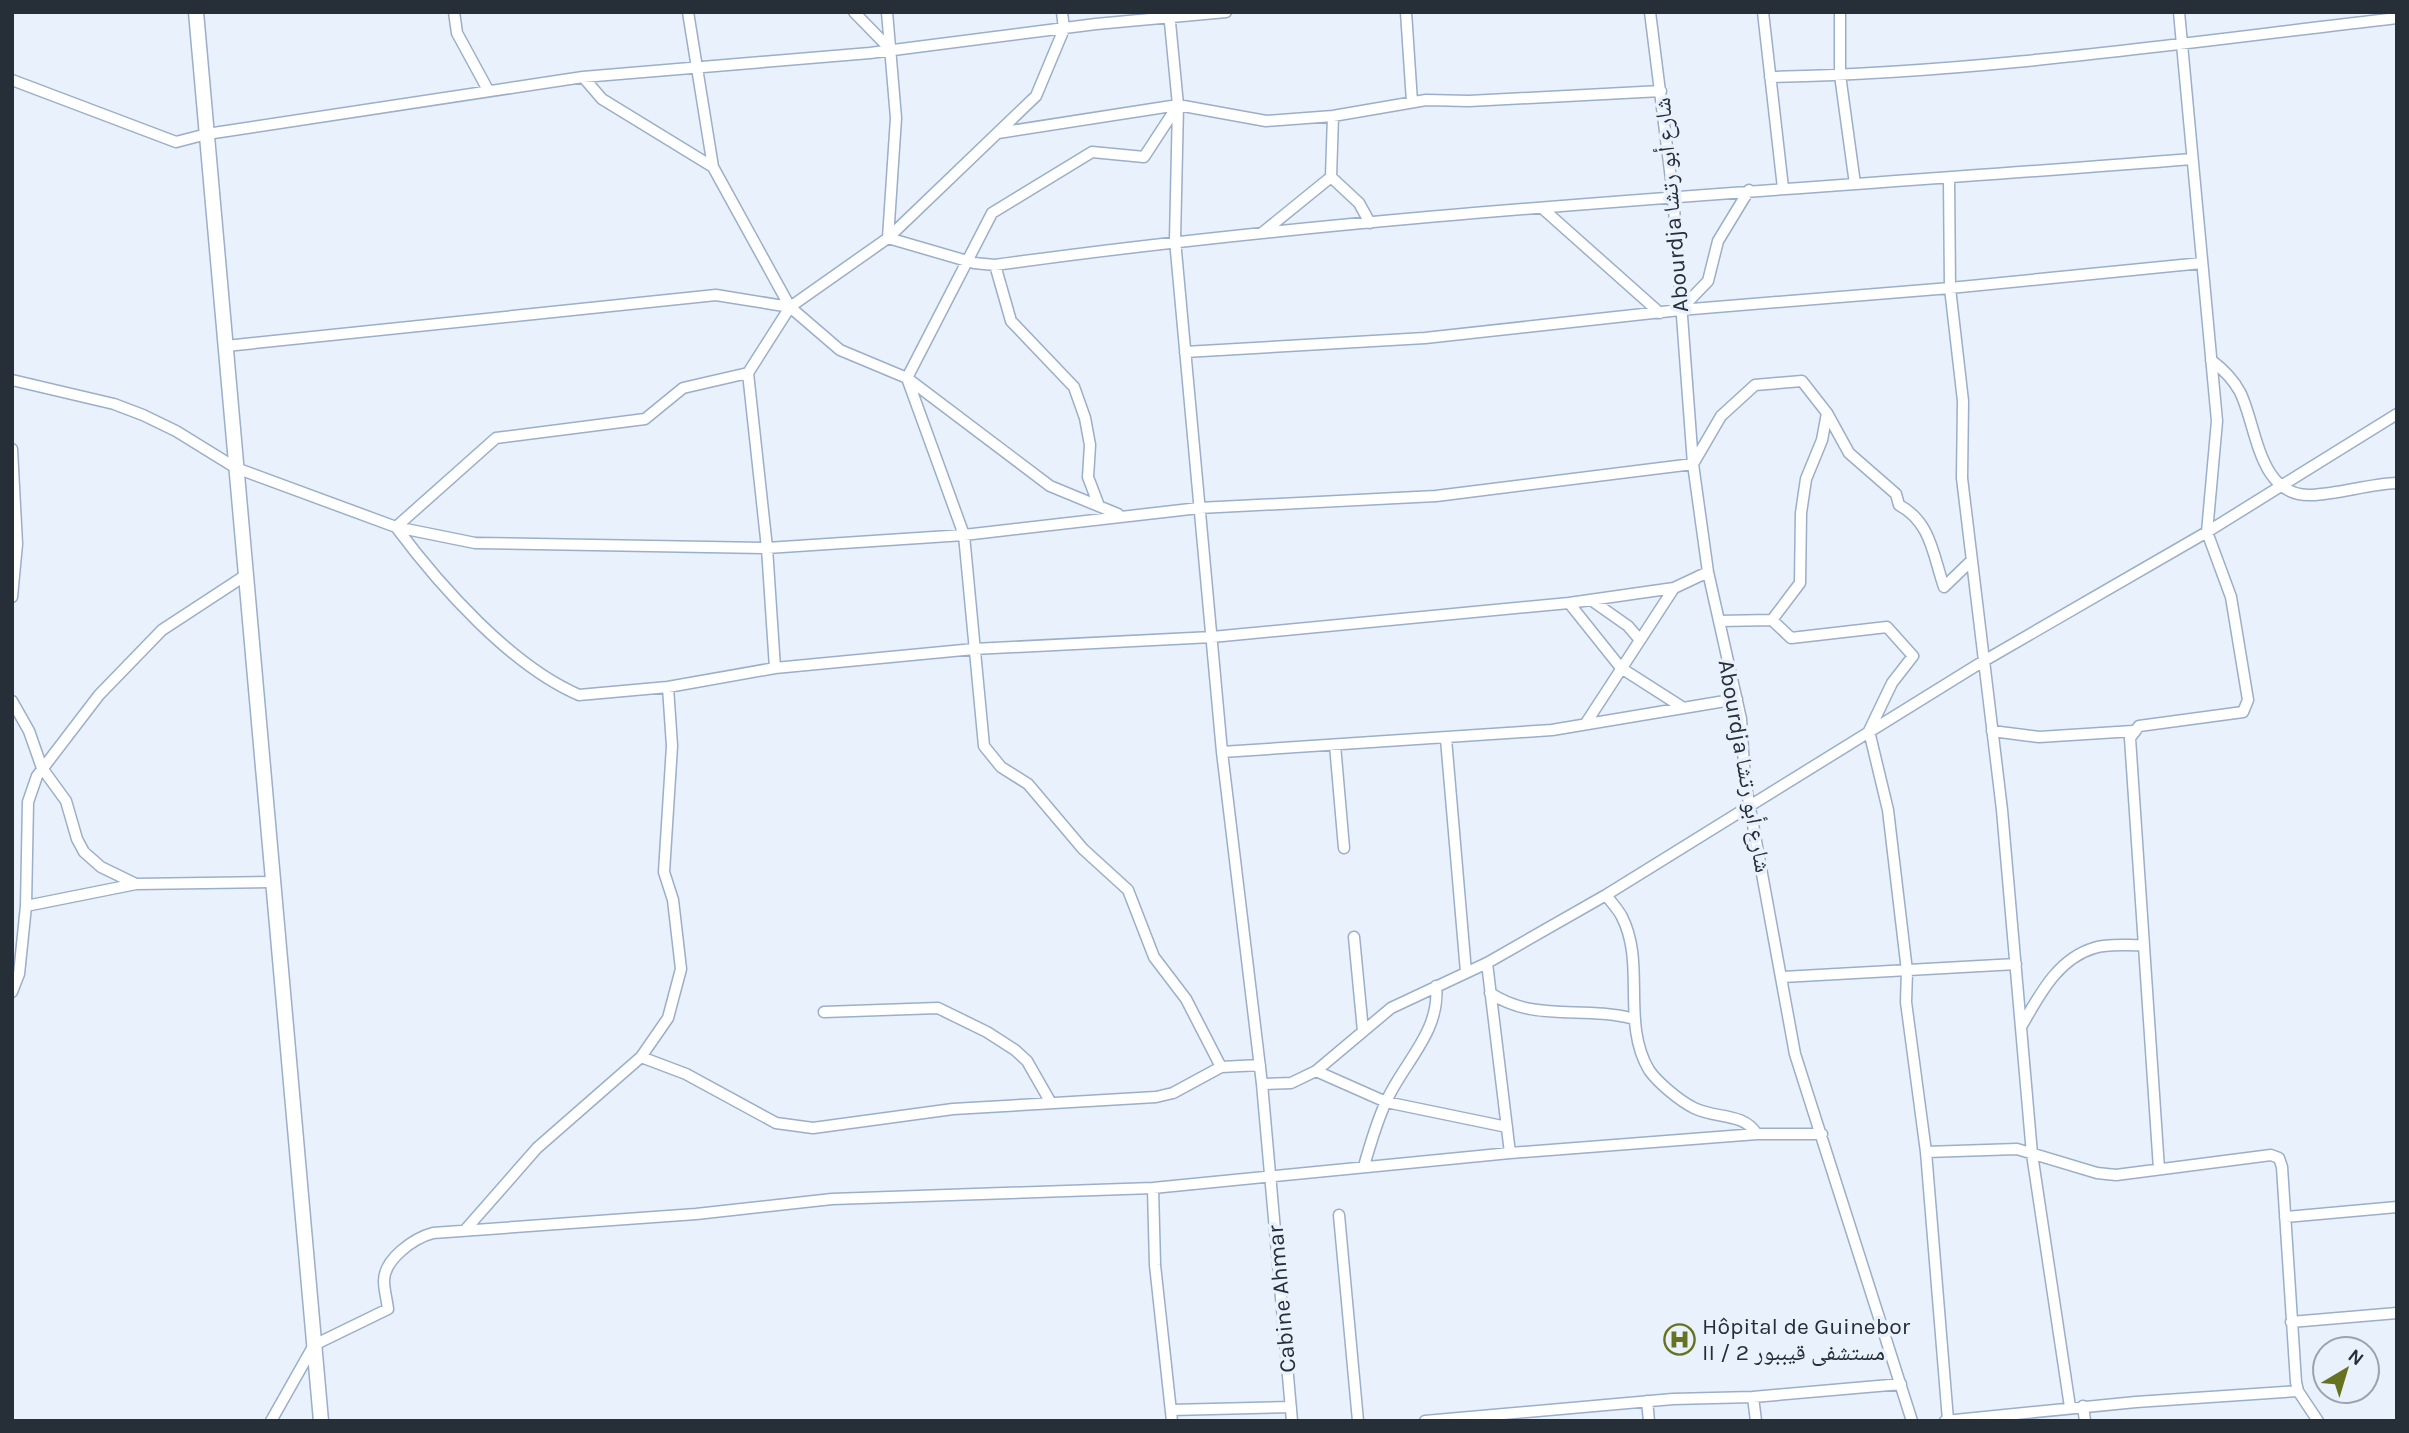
<svg xmlns="http://www.w3.org/2000/svg" width="2409" height="1433" font-family="Karla,'Noto Naskh Arabic',sans-serif">
<style>
.lines{fill:none;stroke-linecap:round;stroke-linejoin:round}
.minor-casing{stroke:#9bafc8;stroke-width:13}
.tertiary-casing{stroke:#9bafc8;stroke-width:17}
.minor{stroke:#fff;stroke-width:10}
.tertiary{stroke:#fff;stroke-width:14}
.labels{text-anchor:middle;stroke-width:7;stroke-linejoin:round;paint-order:stroke}
.street-label{font-size:23px;fill:#262e38;stroke:#e8f1fc}
.poi-label{font-size:23px;fill:#262e38;stroke:#e8f1fc;text-anchor:start}
</style>
<rect width="100%" height="100%" fill="#e8f1fc"/>
<g class="lines">
<defs>
<path id="minor" d="M 454,12 L 457,33 L 488,90
M 688,12 L 713,167 L 790,307 L 840,350 L 907,378 L 1050,486 L 1118,514
M 854,12 L 891,50
M 887,12 L 896,118 L 888,238 L 974,263 L 995,265 C 1392,210 1793,191 2192,159
M 1169,12 L 1178,105 L 1144,157 L 1092,152 L 992,213 L 907,378 L 964,535 L 984,746 L 1001,767 L 1028,784 L 1083,849 L 1128,890 L 1154,957 L 1186,999 L 1221,1067
M 1406,12 L 1412,102
M 1650,12 L 1673,195 L 1693,464 L 1708,572 L 1741,719 L 1745,781 L 1795,1054 L 1912,1421
M 1763,12 L 1783,188
M 1840,12 L 1840,75 L 1855,184
M 583,77 L 602,99 L 713,167
M 1770,77 C 1980,73 2189,42 2397,18
M 12,80 L 176,142 L 207,134 L 583,77 L 870,53 L 1096,24 L 1226,12
M 1178,105 L 1175,240 L 1222,752 L 1262,1084 L 1292,1421
M 998,133 L 1178,105 L 1266,121 L 1333,116 L 1426,100 L 1469,101 L 1661,91
M 1331,177 L 1359,203 L 1370,223
M 1949,178 L 1950,288 L 1963,401 L 1962,478 L 2002,810 L 2032,1154 L 2070,1407
M 1542,208 L 1660,313
M 1262,233 L 1331,177 L 1333,116
M 995,265 L 1011,321 L 1074,387 L 1085,418 L 1090,445 L 1088,477 L 1099,506
M 1680,310 L 1708,281 L 1718,241 L 1749,190
M 226,346 L 716,295 L 790,307
M 1185,352 L 1425,338 L 1680,310 L 1950,288 L 2202,263
M 2211,360 C 2223,369 2233,379 2240,392 C 2257,426 2258,497 2311,495 C 2340,494 2368,484 2397,483
M 12,380 L 114,404 L 143,415 L 176,431 L 236,468 L 396,527 L 475,543 L 767,548 L 964,535 L 1199,508 L 1436,496 L 1693,464 L 1721,416 L 1755,385 L 1802,381 L 1827,413 L 1822,440 L 1806,479 L 1801,513 L 1800,583 L 1772,620 L 1791,638 L 1887,627 L 1913,656 L 1892,683 L 1869,731 L 1888,810 L 1907,971 L 1906,1002 L 1926,1152
M 1827,413 L 1849,453 L 1896,494 L 1899,505 C 1931,522 1933,555 1944,587 L 1971,561
M 12,449 L 17,544 L 12,597
M 396,527 C 440,586 511,666 579,695 L 668,687 L 775,668 L 974,649 L 1212,637 L 1569,603 L 1674,588 L 1708,572
M 396,527 L 496,438 L 645,419 L 683,388 L 748,373
M 1591,600 L 1628,626 L 1640,640
M 1569,603 L 1621,668 L 1682,707
M 1719,621 L 1772,620
M 775,668 L 767,548 L 748,373 L 790,307 L 888,238 L 1036,96 L 1064,29 L 1062,12
M 12,701 L 29,731 L 42,768 L 66,801 L 77,839 L 84,852 L 101,867 L 136,884
M 1586,723 L 1674,588
M 1992,731 L 2039,737 L 2133,731
M 1446,739 L 1466,972
M 1335,745 L 1344,848
M 1222,752 L 1552,730 L 1737,699
M 1606,895 C 1611,902 1618,909 1622,917 C 1646,964 1621,1023 1649,1070 C 1658,1083 1680,1101 1694,1108 C 1716,1119 1743,1112 1757,1134
M 26,906 L 136,884 L 273,882
M 1354,937 L 1363,1031
M 1487,963 L 1510,1153
M 1783,977 L 2016,964
M 12,992 L 19,974 L 26,906 L 28,802 L 37,776 L 99,695 L 162,630 L 246,575
M 1490,993 C 1536,1023 1582,1005 1634,1019
M 824,1012 L 938,1008 L 987,1032 L 1015,1050 L 1027,1061 L 1051,1103
M 2021,1027 C 2039,996 2057,959 2094,948 C 2109,943 2129,946 2144,945
M 641,1057 L 686,1074 L 776,1123 L 813,1128 L 953,1109 L 1156,1097 L 1173,1093 L 1221,1067 L 1260,1065
M 1316,1071 L 1386,1102 L 1507,1127
M 1262,1084 L 1291,1083 L 1316,1071 L 1391,1008 L 1487,963 L 1606,895 L 1982,662 L 2207,532 L 2397,414
M 1364,1166 C 1370,1145 1376,1124 1385,1104 C 1402,1064 1441,1032 1436,986
M 2159,1169 L 2130,738 L 2139,726 L 2243,712 L 2248,700 L 2231,597 L 2207,532 L 2217,421 L 2179,12
M 1153,1188 L 1155,1265 L 1172,1421
M 1339,1215 L 1358,1421
M 2285,1217 L 2397,1207
M 466,1229 L 537,1148 L 641,1057 L 668,1018 L 681,969 L 673,900 L 664,872 L 672,746 L 668,687
M 2291,1322 L 2397,1313
M 1753,1397 L 1756,1421
M 1647,1401 L 1649,1421
M 2083,1406 L 2085,1421
M 1171,1410 L 1291,1407
M 1948,1420 L 1926,1152 L 2017,1149 L 2097,1173 L 2116,1175 L 2271,1155 L 2279,1158 L 2282,1167 L 2296,1382 L 2298,1391 L 2318,1421
M 271,1421 L 314,1345 L 388,1309 C 387,1300 384,1290 384,1281 C 384,1259 414,1238 433,1233 L 696,1214 L 832,1199 L 1153,1188 L 1510,1153 L 1757,1134 L 1822,1134
M 1425,1421 L 1673,1399 L 1753,1397 L 1901,1384
M 1945,1421 L 2136,1402 L 2298,1391"/>
<path id="tertiary" d="M 196,12 L 321,1421"/>
</defs>
<use href="#minor" class="minor-casing"/>
<use href="#tertiary" class="tertiary-casing"/>
<use href="#minor" class="minor"/>
<use href="#tertiary" class="tertiary"/>
</g>
<defs>
<symbol id="hospital-ring" viewBox="-11 -11 22 22"><circle r="9.5" fill="#e8f1fc" stroke="#66721d" stroke-width="1.5"/><path d="M-5-5h3v3.5h4V-5h3V5h-3V1.5h-4V5h-3Z" fill="#66721d"/></symbol>
</defs>
<g fill-rule="evenodd">
<use href="#hospital-ring" x="1662" y="1322" width="35" height="35"/>
</g>
<g class="labels">
<g class="street-label">
<text transform="translate(1671 205) rotate(-95)" y="8">Abourdja شارع أبو رتشا</text>
<text transform="translate(1745 766) rotate(80)" y="8">Abourdja شارع أبو رتشا</text>
<text transform="translate(1281 1299) rotate(-95)" y="8">Cabine Ahmar</text>
</g>
<g class="poi-label">
<text x="1702" y="1334">Hôpital de Guinebor<tspan x="1702" dy="26">II / مستشفى قيببور 2</tspan></text>
</g>
</g>
<rect width="2409" height="1433" fill="none" stroke="#262e38" stroke-width="28"/>
<g transform="translate(2346 1370) rotate(38)"><circle r="33" fill="#e8f1fc" stroke="#9aa3ae" stroke-width="2"/>
<path d="M0-5L12 26L0 18L-12 26Z" fill="#66721d"/>
<text y="-10" font-size="19" font-weight="bold" text-anchor="middle" fill="#262e38">N</text>
</g>
</svg>
